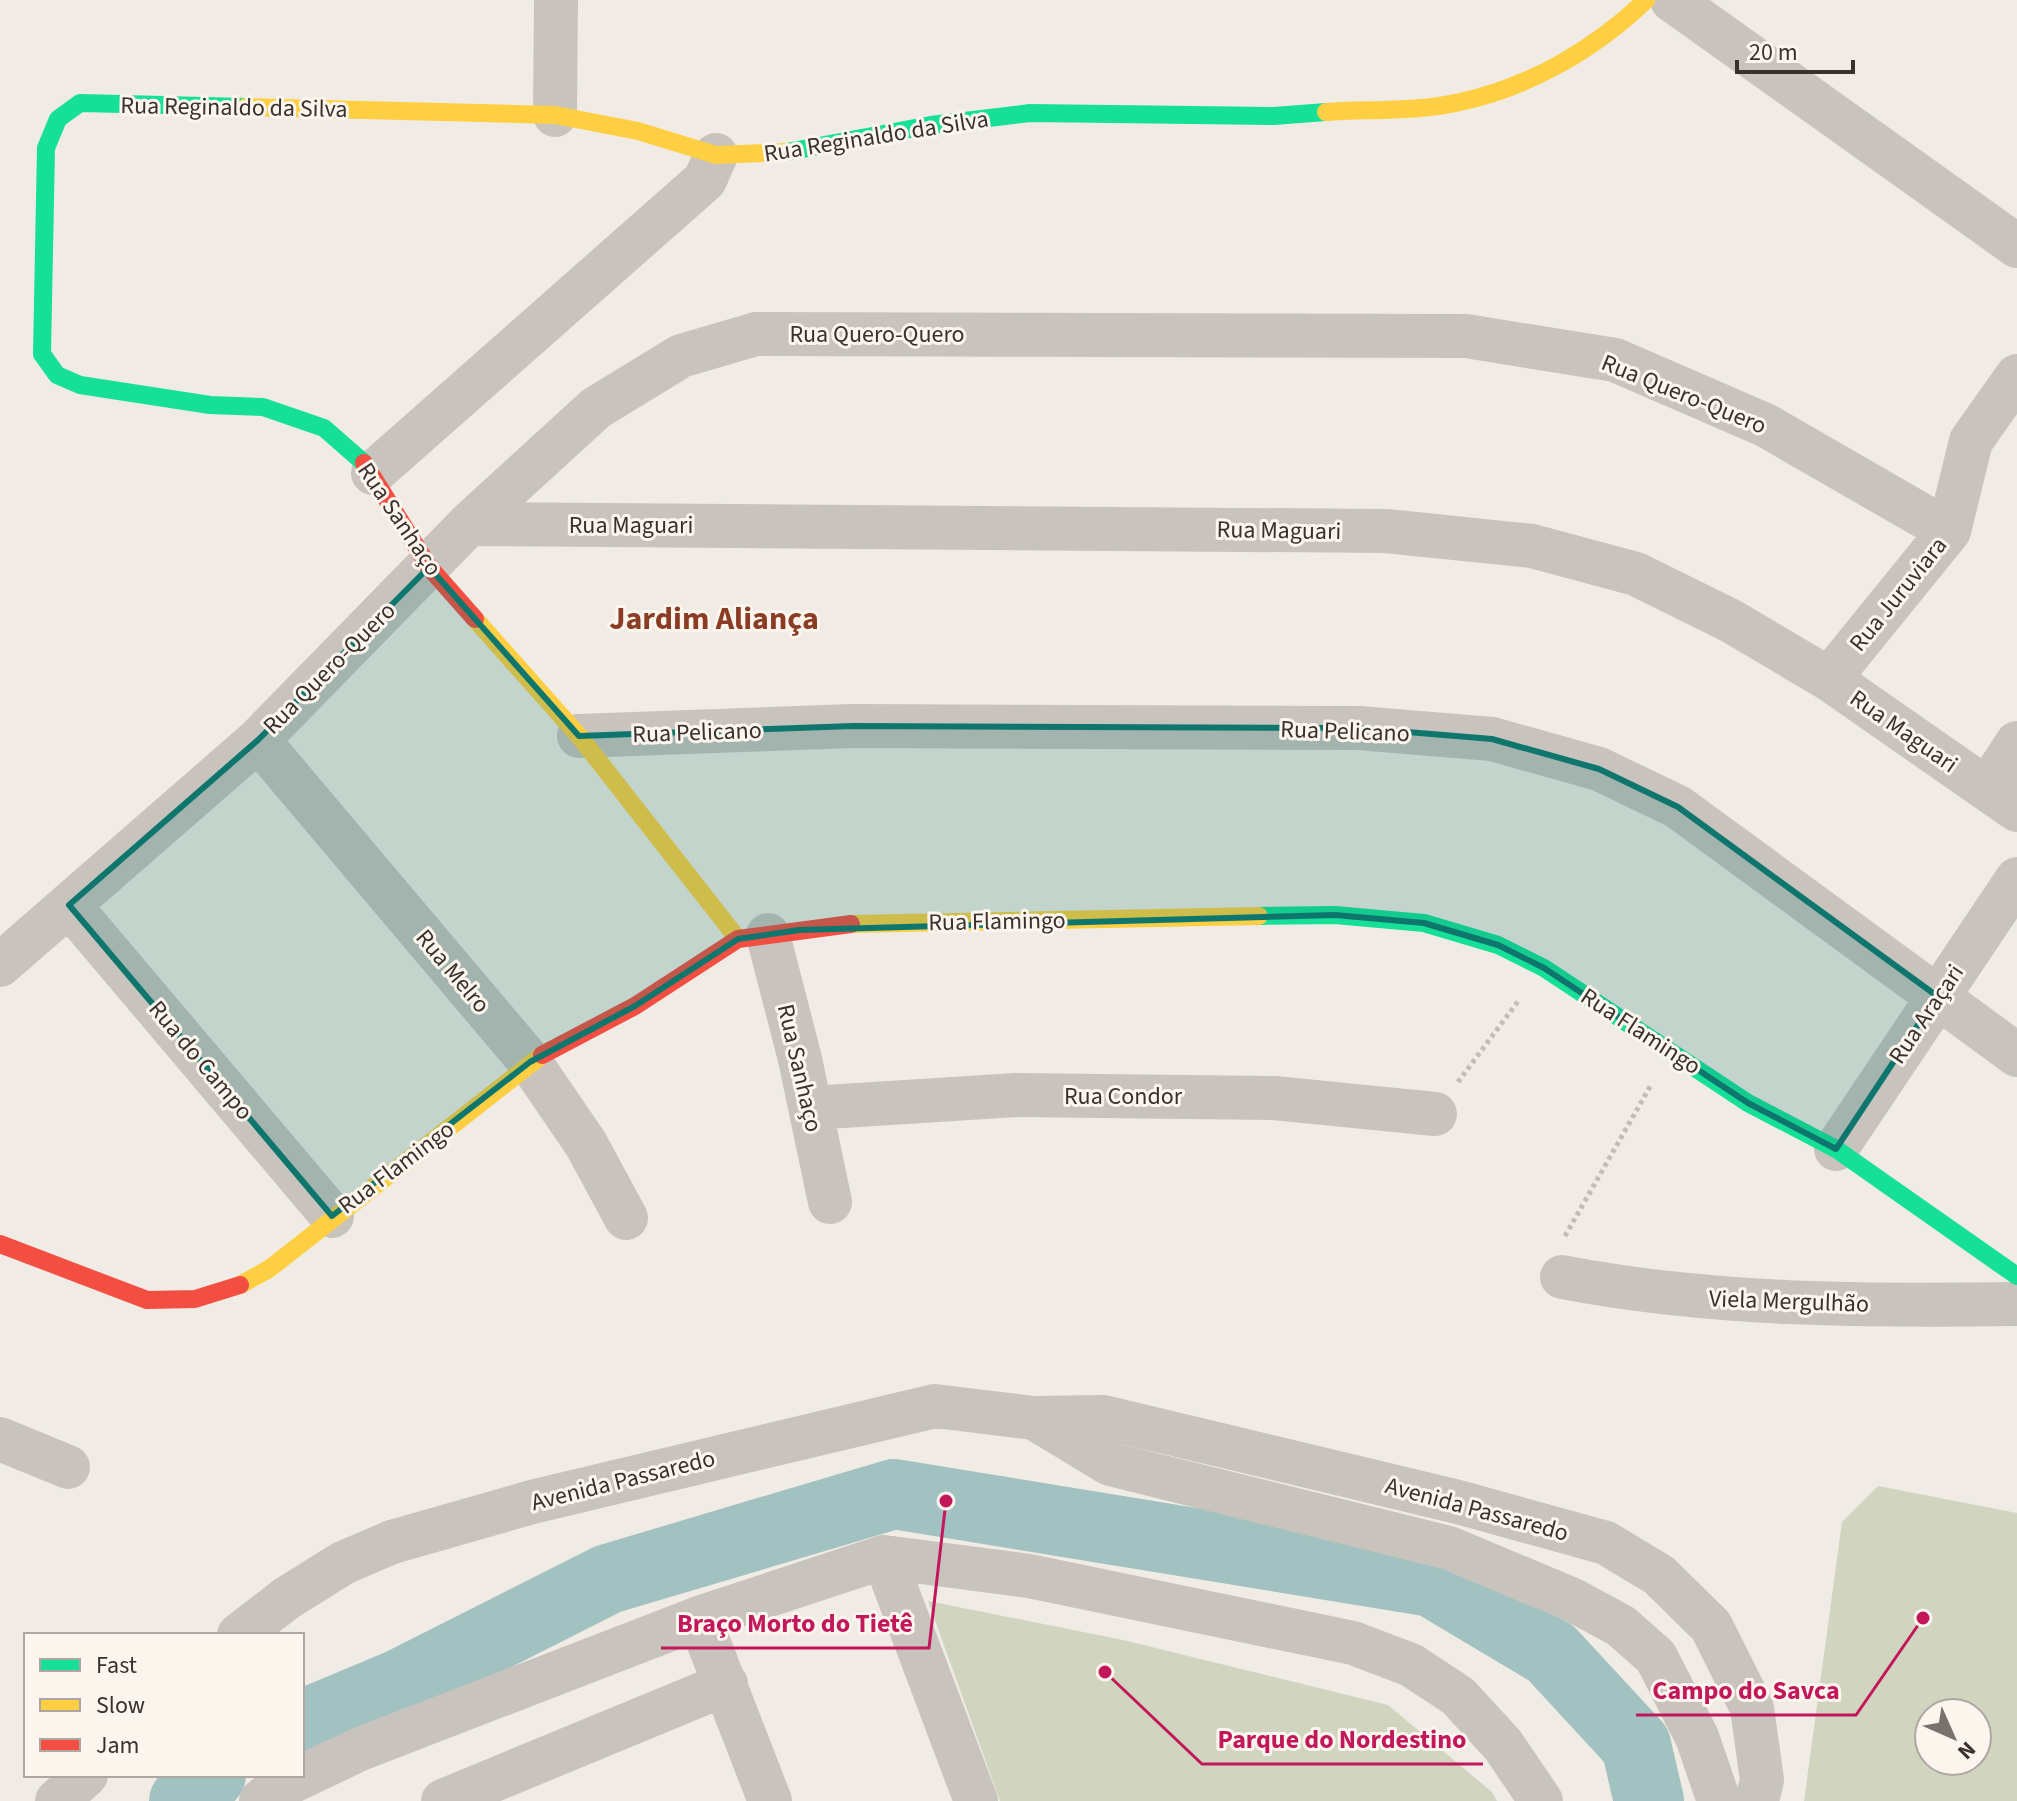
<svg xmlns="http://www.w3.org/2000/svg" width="2017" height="1801" font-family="'Source Sans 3',sans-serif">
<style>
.green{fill:#d1d5c0;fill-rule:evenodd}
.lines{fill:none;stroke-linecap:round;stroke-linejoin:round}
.river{stroke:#a2c1c1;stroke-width:70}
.path{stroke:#c2bbb6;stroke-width:5;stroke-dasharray:4 4;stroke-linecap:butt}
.street{stroke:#c9c3be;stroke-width:44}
.fast{stroke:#16e098;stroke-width:18}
.slow{stroke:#ffcf43;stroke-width:18}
.jam{stroke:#f24e42;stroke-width:18}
.marked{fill:#0f766e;fill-opacity:0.2;stroke:#0f766e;stroke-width:6;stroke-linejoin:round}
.labels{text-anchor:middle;stroke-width:6;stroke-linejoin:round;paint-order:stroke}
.street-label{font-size:24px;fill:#3b302b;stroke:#fbf5ee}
.district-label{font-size:32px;font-weight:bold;fill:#8a3d24;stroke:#fbf5ee}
.leader{fill:none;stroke:#c2185b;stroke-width:3}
.callout-dot{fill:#c2185b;stroke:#fbf5ee;stroke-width:3}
.callout-label{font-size:26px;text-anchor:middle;font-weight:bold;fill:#c2185b;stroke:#fbf5ee;stroke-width:6;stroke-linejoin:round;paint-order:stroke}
</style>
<rect width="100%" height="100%" fill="#f0ebe5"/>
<path class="green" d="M 1878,1486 L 2017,1513 L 2017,1801 L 1804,1801 L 1842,1522 ZM 1929,1713 L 1977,1713 L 1977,1761 L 1929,1761 Z
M 928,1601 L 1123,1640 L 1388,1705 L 1492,1792 L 1497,1801 L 1000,1801 Z"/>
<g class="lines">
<path class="river" d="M 302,1725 L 400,1684 L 608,1579 L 894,1494 L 1432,1582 L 1551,1653 L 1636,1745 L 1649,1801
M 184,1801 L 211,1775"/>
<path class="path" d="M 1458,1082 L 1519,1000
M 1565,1236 L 1651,1085"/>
<path class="street" d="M 1672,0 L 2017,246
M 555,115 L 556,0
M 373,473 L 705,180 L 716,155
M 469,524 L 1386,531 L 1532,546 L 1636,574 L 1731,621 L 1829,679 L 2017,810
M 1829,679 L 1949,531 L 1971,441 L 2017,376
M 579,736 L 853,726 L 1359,728 L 1492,739 L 1599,769 L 1678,807 L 2017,1055
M 258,740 L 530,1062 L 586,1144 L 626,1218
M 1987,789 L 2017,743
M 69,905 L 332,1216
M 768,935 L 800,1059 L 830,1202
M 0,965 L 258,740 L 469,524 L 596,408 L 681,356 L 756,334 L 1466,336 L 1615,360 L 1765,425 L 1949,531
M 811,1108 L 1016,1095 L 1274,1098 L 1435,1114
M 1836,1149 L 2017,879
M 1562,1277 C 1713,1306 1864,1306 2017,1304
M 1034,1418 L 1110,1464 L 1449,1548 L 1573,1600 L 1621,1626 L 1656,1657 L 1697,1737 L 1719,1801
M 0,1439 L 68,1467
M 884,1557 L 976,1801
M 699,1618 L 770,1801
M 239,1635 L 287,1598 L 343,1563 L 392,1542 L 532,1502 L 935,1406 L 1034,1418 L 1103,1417 L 1458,1502 L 1606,1543 L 1659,1575 L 1711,1626 L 1752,1708 L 1762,1780 L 1757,1801
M 57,1801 L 86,1775
M 261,1801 L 276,1789 L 360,1749 L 699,1618 L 884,1557 L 1029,1576 L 1353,1643 L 1411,1665 L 1458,1696 L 1503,1745 L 1541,1801
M 443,1801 L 726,1684"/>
<path class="fast" d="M 246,107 L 80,103 L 58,119 L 46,148 L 42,354 L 57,375 L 80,385 L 210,405 L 263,407 L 324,428 L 364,463
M 787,152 L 931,125 L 1030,113 L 1274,116 L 1326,112
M 1259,916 L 1335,915 L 1424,923 L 1498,945 L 1544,968 L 1748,1103 L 1836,1149 L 2017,1276"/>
<path class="slow" d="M 246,107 L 555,115 L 638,131 L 716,155 L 787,152
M 1326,112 C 1369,109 1418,112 1460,102 C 1530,87 1595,49 1646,0
M 475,619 L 579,736 L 738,939
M 851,924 L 1259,916
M 240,1285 L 269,1269 L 542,1055"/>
<path class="jam" d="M 364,463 L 429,567 L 475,619
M 542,1055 L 635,1006 L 738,939 L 851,924
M 0,1244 L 147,1300 L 195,1299 L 240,1285"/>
</g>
<path class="marked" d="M 429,567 L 579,736 L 853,726 L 1359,728 L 1492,739 L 1599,769 L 1678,807 L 1937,996 L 1836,1149 L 1748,1103 L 1544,968 L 1498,945 L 1424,923 L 1335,915 L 799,930 L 738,939 L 635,1006 L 530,1062 L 332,1216 L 69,905 L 258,740 Z"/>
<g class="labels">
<g class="street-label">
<text transform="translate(234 107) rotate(1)" y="8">Rua Reginaldo da Silva</text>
<text transform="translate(876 136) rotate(-9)" y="8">Rua Reginaldo da Silva</text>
<text x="877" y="342">Rua Quero-Quero</text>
<text transform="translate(1684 394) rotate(22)" y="8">Rua Quero-Quero</text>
<text transform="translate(400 519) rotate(56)" y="8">Rua Sanhaço</text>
<text x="631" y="533">Rua Maguari</text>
<text transform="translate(1279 530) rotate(1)" y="8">Rua Maguari</text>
<text transform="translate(1898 594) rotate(-51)" y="8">Rua Juruviara</text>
<text transform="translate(329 668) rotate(-45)" y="8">Rua Quero-Quero</text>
<text transform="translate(1345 731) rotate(2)" y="8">Rua Pelicano</text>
<text transform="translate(1904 731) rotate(35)" y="8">Rua Maguari</text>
<text transform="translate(697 732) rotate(-2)" y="8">Rua Pelicano</text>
<text transform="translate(997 921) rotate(-1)" y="8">Rua Flamingo</text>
<text transform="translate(453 971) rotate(50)" y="8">Rua Melro</text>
<text transform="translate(1926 1014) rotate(-56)" y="8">Rua Araçari</text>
<text transform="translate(1641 1031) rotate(33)" y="8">Rua Flamingo</text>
<text transform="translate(201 1060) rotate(50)" y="8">Rua do Campo</text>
<text transform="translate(800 1068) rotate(77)" y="8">Rua Sanhaço</text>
<text x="1123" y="1104">Rua Condor</text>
<text transform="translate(396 1167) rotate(-37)" y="8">Rua Flamingo</text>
<text transform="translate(1789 1301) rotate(2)" y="8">Viela Mergulhão</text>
<text transform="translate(623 1480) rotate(-14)" y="8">Avenida Passaredo</text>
<text transform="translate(1477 1509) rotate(15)" y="8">Avenida Passaredo</text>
</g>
<g class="district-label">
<text x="714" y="629">Jardim Aliança</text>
</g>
</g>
<path class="leader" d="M946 1501L929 1648H661M1923 1618L1856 1715H1636M1105 1672L1202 1764H1483"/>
<g class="callout-dot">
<circle cx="946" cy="1501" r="8"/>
<circle cx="1923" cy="1618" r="8"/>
<circle cx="1105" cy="1672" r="8"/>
</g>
<g class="callout-label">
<text x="795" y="1632">Braço Morto do Tietê</text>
<text x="1746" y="1699">Campo do Savca</text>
<text x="1342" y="1748">Parque do Nordestino</text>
</g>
<rect x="24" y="1633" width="280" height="144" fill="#fbf5ee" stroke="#aea6a0" stroke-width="2"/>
<rect x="40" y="1659" width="40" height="12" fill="#16e098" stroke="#aea6a0" stroke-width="2"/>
<text x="96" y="1673" font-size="24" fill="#3b302b">Fast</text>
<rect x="40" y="1699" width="40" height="12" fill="#ffcf43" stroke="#aea6a0" stroke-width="2"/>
<text x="96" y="1713" font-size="24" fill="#3b302b">Slow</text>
<rect x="40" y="1739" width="40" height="12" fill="#f24e42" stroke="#aea6a0" stroke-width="2"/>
<text x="96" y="1753" font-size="24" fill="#3b302b">Jam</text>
<g transform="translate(1953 1737) rotate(135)"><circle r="38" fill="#fbf5ee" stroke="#aea6a0" stroke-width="2"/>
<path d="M0-6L14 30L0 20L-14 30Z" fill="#7a716c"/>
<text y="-12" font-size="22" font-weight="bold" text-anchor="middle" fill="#3b302b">N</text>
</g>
<path d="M1737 60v12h116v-12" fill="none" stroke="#3b302b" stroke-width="4"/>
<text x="1749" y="60" font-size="24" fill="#3b302b" stroke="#fbf5ee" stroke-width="6" paint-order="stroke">20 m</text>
</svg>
